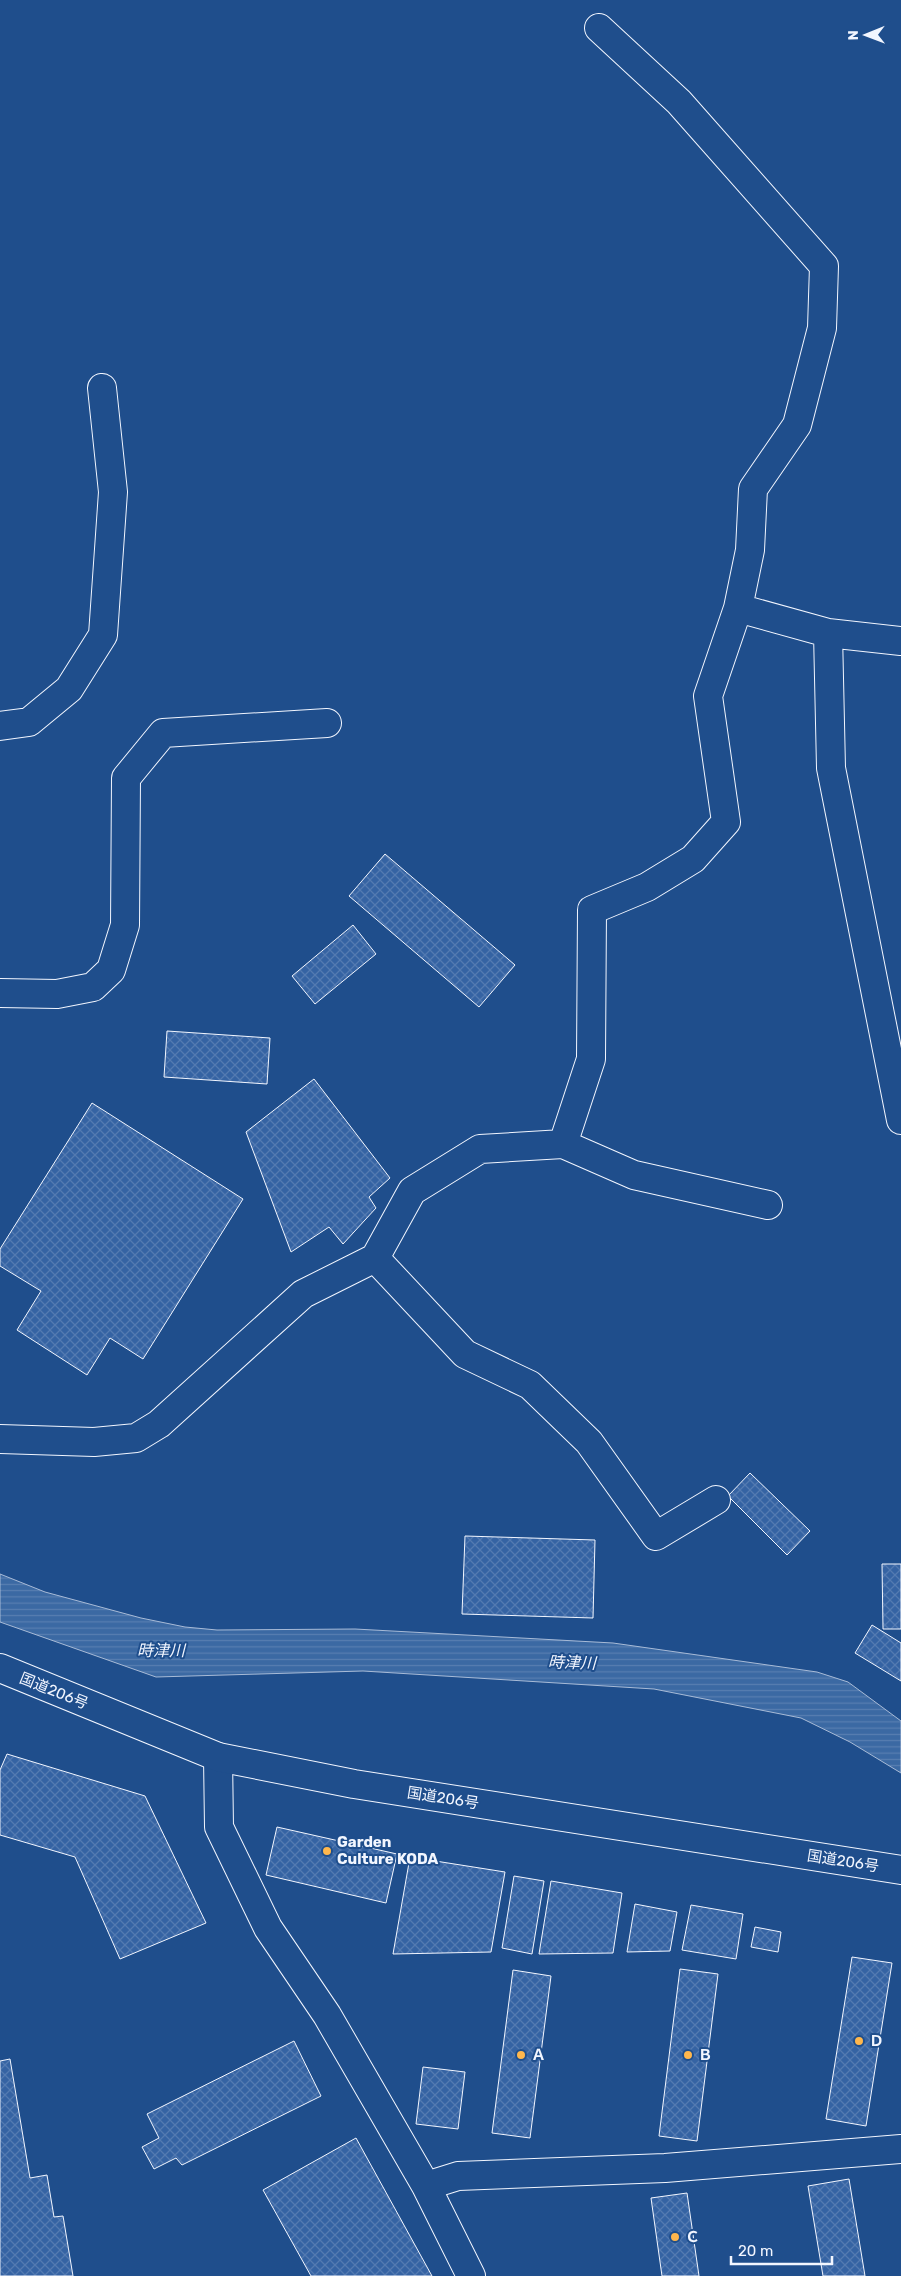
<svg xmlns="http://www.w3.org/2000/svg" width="901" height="2276" font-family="Rubik,'Noto Sans JP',sans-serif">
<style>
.water{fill:url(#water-rules);stroke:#a8bbd7}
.building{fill:url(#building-cross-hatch);stroke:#f2f6ff}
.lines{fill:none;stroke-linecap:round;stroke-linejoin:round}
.minor-casing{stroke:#f2f6ff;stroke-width:30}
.trunk-casing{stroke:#f2f6ff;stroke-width:30}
.minor{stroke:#1f4e8c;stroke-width:28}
.trunk{stroke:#1f4e8c;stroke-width:28}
.poi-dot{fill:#ffb74d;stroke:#1f4e8c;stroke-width:2}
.labels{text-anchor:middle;stroke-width:4;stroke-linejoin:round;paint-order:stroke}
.street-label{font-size:15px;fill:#f2f6ff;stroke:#1f4e8c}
.poi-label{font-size:15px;font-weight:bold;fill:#f2f6ff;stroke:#1f4e8c;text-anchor:start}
.water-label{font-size:16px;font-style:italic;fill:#f2f6ff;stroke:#1f4e8c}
</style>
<defs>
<pattern id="water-rules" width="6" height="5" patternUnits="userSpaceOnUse" patternTransform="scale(1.25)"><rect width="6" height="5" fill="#3b69a3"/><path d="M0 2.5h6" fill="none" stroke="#587fb1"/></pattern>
<pattern id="building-cross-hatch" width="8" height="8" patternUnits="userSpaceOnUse" patternTransform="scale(1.25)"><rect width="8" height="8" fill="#3563a3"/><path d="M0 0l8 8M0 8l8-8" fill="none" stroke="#537ab1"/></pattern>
</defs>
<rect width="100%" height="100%" fill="#1f4e8c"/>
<path class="water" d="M 0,1574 L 45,1592 L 141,1618 L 185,1627 L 217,1630 L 355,1629 L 613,1643 L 817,1672 L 848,1682 L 901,1721 L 901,1773 L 850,1742 L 801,1718 L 654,1689 L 363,1671 L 156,1677 L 0,1622 Z"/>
<path class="building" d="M 385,854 L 515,965 L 479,1007 L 349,896 Z
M 353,925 L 376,954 L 315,1004 L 292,976 Z
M 167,1031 L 270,1038 L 267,1084 L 164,1077 Z
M 314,1079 L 390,1178 L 369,1197 L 376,1208 L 343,1244 L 329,1227 L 291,1252 L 246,1132 Z
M 92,1103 L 243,1199 L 143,1359 L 110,1338 L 87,1375 L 17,1330 L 41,1291 L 0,1266 L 0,1249 Z
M 750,1473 L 810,1531 L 787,1555 L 728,1496 Z
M 465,1536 L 595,1540 L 593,1618 L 462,1614 Z
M 882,1564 L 901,1564 L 901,1629 L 883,1629 Z
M 872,1625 L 901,1643 L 901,1681 L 855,1653 Z
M 7,1754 L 145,1796 L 206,1923 L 120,1959 L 75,1857 L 0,1835 L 0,1770 Z
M 277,1827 L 397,1854 L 386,1903 L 266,1875 Z
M 410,1857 L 505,1872 L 491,1952 L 393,1954 Z
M 514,1876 L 544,1881 L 532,1954 L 502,1948 Z
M 551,1881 L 622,1893 L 613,1953 L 539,1954 Z
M 635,1904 L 677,1912 L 670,1951 L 627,1952 Z
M 691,1905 L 743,1914 L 736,1959 L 682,1950 Z
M 755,1927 L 781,1932 L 778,1952 L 751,1947 Z
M 852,1957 L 892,1963 L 866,2126 L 826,2119 Z
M 680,1969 L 718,1974 L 697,2141 L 659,2136 Z
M 513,1970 L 551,1976 L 530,2138 L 492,2133 Z
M 294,2041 L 321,2096 L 182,2165 L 176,2158 L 154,2169 L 142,2147 L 159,2138 L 147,2114 Z
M 10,2059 L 30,2178 L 47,2175 L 54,2217 L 63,2216 L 73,2276 L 0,2276 L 0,2061 Z
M 423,2067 L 465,2072 L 458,2129 L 416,2124 Z
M 356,2138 L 432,2276 L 311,2276 L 263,2190 Z
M 849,2179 L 865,2276 L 823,2276 L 808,2186 Z
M 687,2193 L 699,2276 L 662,2276 L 651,2198 Z"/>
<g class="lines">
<defs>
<path id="minor" d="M 738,608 L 828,633 L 901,641
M 828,633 L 831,768 L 901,1120
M 0,726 L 29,722 L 69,689 L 103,635 L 113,492 L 102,388
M 0,993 L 57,994 L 93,987 L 111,970 L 125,925 L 126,778 L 163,733 L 327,723
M 563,1144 L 634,1175 L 768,1205
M 375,1258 L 465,1354 L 530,1385 L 589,1442 L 656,1536 L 716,1500
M 0,1439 L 94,1442 L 136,1438 L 159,1424 L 303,1294 L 375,1258 L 412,1191 L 480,1149 L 563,1144 L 591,1059 L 592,910 L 647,887 L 693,859 L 726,822 L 708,696 L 738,608 L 750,550 L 753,489 L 797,425 L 822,328 L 824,266 L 679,102 L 599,28
M 218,1757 L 219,1827 L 268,1928 L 327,2015 L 426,2186 L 471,2276
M 426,2186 L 458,2176 L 665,2168 L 901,2149"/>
<path id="trunk" d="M 0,1668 L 218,1757 L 354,1784 L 901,1870"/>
</defs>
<use href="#minor" class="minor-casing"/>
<use href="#trunk" class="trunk-casing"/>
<use href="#minor" class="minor"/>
<use href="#trunk" class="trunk"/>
</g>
<g class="poi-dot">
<circle cx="327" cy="1851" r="5"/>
<circle cx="859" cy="2041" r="5"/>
<circle cx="521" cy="2055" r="5"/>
<circle cx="688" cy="2055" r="5"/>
<circle cx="675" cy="2237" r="5"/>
</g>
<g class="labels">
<g class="street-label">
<text transform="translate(54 1691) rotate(22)" y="5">国道206号</text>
<text transform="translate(443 1798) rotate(9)" y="5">国道206号</text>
<text transform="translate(843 1861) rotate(9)" y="5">国道206号</text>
</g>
<g class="poi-label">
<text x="337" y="1847">Garden<tspan x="337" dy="17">Culture KODA</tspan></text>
<text x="869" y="2046">Ｄ</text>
<text x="531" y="2060">Ａ</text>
<text x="698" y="2060">Ｂ</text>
<text x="685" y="2242">Ｃ</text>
</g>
<g class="water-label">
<text x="161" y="1656">時津川</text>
<text transform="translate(572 1662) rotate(2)" y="6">時津川</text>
</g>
</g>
<g transform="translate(866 35) rotate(269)" stroke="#1f4e8c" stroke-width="4" paint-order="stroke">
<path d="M0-4L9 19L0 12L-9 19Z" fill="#f2f6ff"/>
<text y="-8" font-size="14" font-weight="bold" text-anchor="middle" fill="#f2f6ff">N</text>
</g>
<path d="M731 2256v8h101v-8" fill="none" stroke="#f2f6ff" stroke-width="2.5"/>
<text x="738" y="2256" font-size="15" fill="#f2f6ff" stroke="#1f4e8c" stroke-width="4" paint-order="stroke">20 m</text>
</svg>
